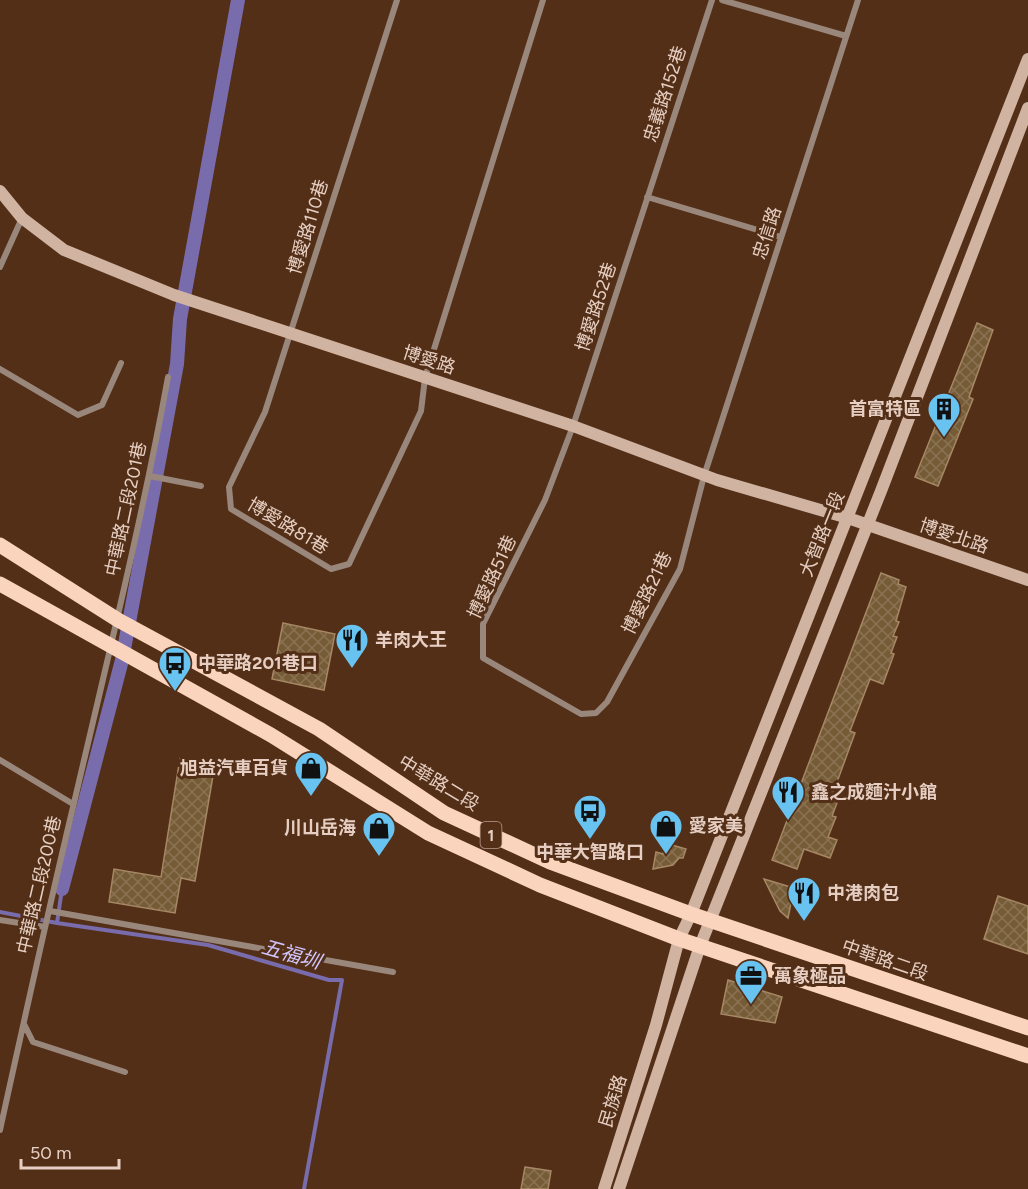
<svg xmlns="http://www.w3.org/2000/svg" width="1028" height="1189" font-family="Figtree,'Noto Sans TC',sans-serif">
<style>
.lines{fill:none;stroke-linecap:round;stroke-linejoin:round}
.stream{stroke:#796cad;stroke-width:4}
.canal{stroke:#796cad;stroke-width:14}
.building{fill:url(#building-cross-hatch);stroke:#a68864;stroke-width:1.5}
.street{stroke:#9a877c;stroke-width:6}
.secondary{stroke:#d0b3a1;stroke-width:12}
.primary{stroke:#fad4bd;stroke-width:15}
.labels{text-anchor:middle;stroke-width:6;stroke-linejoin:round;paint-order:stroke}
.shield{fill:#532f18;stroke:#ba9f8f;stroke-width:1.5}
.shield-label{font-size:16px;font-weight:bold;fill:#e6cfc2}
.street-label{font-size:18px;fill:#e6cfc2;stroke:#532f18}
.poi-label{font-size:18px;font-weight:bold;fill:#e6cfc2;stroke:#532f18;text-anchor:start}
.water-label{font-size:20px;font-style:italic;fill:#d0c6fe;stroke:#532f18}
</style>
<defs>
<pattern id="building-cross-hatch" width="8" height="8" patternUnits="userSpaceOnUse" patternTransform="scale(1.5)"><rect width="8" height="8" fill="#765b37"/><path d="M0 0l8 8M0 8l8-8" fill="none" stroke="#8a7252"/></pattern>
</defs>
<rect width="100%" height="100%" fill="#532f18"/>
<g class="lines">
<path class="stream" d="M 62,889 L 57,923 L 208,945 L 329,980 L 342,980 L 304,1189
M 0,912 L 57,923"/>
<path class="canal" d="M 62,889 L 122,660 L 177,364 L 180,319 L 238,0"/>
</g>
<path class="building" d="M 977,323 L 993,330 L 969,397 L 973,399 L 938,486 L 915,477 Z
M 881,573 L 899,580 L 898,584 L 906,587 L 896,621 L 899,622 L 893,636 L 897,637 L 891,653 L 894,654 L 883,684 L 870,679 L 850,731 L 855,733 L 837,782 L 844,785 L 832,816 L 836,817 L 828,837 L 837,840 L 830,858 L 804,849 L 797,869 L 772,860 Z
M 283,623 L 335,634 L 324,690 L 272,679 Z
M 180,758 L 215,764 L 195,881 L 181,878 L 175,913 L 109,902 L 114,869 L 161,877 Z
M 665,843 L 686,849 L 683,858 L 679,858 L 673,865 L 653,869 L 656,852 L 663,854 Z
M 764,879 L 794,888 L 788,918 L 780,911 Z
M 998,896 L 1028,906 L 1028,954 L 984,939 Z
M 728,980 L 782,997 L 775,1023 L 721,1014 Z
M 525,1167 L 551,1171 L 548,1189 L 521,1189 Z"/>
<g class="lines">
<path class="street" d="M 397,0 L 265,412 L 229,487 L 231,509 L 331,569 L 349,564 L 421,411 L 425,378 L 543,0
M 712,0 L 573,426 L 545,500 L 483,624 L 483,658 L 581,714 L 596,713 L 607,702 L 680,569 L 704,476 L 858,0
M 722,0 L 846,36
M 647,197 L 781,237
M 0,267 L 22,218
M 0,369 L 78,415 L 102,405 L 121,363
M 150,476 L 201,486
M 0,760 L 73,804
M 50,911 L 393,972
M 0,920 L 45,927
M 24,1024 L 33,1042 L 125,1072
M 0,1130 C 24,1021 48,911 74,803 C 107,661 142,520 168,377"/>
<path class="secondary" d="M 0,191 L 22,218 L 64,250 L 174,295 L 573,426 L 717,480 L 848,518 L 1028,580
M 604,1189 L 656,1025 L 679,939 L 691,914 L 1028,59
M 619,1189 L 700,946 L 881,491 L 1028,108"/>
<path class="primary" d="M 0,545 L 118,620 L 319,729 L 444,813 L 550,862 L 691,914 L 1028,1028
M 0,584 L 271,735 L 428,833 L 540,885 L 679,939 L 1028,1056"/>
</g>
<defs>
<symbol id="building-pin" viewBox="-11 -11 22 30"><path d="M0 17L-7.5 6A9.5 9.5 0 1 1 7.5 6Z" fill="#69c3f1" stroke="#532f18"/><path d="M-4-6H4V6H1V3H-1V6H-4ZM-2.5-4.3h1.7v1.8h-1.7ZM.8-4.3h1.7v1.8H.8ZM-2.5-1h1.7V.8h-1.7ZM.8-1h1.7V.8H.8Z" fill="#111"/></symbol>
<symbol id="restaurant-pin" viewBox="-11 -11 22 30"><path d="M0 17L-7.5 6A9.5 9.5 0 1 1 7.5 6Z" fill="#69c3f1" stroke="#532f18"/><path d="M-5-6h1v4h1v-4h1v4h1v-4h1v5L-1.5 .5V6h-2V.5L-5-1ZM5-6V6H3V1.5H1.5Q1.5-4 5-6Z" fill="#111"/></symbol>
<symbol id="bus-pin" viewBox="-11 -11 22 30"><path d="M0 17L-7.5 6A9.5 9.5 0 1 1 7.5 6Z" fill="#69c3f1" stroke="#532f18"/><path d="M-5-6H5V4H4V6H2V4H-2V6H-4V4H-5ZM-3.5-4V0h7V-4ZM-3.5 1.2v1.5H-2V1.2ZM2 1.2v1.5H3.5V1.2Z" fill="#111"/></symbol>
<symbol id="shop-pin" viewBox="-11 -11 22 30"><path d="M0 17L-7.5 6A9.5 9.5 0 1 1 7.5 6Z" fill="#69c3f1" stroke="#532f18"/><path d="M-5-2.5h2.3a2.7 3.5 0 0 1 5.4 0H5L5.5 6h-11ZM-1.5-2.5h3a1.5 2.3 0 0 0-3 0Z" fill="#111"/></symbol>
<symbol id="office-pin" viewBox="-11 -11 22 30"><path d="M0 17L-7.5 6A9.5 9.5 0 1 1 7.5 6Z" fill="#69c3f1" stroke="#532f18"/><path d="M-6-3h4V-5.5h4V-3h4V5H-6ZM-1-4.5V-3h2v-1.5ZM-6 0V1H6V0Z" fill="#111"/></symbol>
</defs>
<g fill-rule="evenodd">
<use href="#building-pin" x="925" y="390" width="38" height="52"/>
<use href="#restaurant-pin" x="333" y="621" width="38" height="52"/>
<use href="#bus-pin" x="156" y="644" width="38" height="52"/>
<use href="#shop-pin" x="292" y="749" width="38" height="52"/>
<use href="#restaurant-pin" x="769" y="773" width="38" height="52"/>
<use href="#bus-pin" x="571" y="792" width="38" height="52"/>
<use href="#shop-pin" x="647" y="807" width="38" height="52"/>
<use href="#shop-pin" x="360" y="809" width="38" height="52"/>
<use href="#restaurant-pin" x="785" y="874" width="38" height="52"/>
<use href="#office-pin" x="732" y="957" width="38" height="52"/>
</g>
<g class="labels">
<rect class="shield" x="480.5" y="822" width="21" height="26" rx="4.5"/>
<g class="shield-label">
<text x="491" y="841">1</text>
</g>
<g class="street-label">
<text transform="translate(665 94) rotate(-72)" y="6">忠義路152巷</text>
<text transform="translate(308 227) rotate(-73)" y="6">博愛路110巷</text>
<text transform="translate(767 233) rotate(-72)" y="6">忠信路</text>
<text transform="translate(596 307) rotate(-72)" y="6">博愛路52巷</text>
<text transform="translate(429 360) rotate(18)" y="6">博愛路</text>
<text transform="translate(126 509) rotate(-78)" y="6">中華路二段201巷</text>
<text transform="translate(288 526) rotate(31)" y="6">博愛路81巷</text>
<text transform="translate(822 534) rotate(-68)" y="6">大智路一段</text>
<text transform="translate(954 536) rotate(19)" y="6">博愛北路</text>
<text transform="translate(492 577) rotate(-65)" y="6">博愛路51巷</text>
<text transform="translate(647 593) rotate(-64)" y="6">博愛路21巷</text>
<text transform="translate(439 783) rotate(31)" y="6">中華路二段</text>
<text transform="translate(39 885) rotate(-77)" y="6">中華路二段200巷</text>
<text transform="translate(885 960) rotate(19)" y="6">中華路二段</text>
<text transform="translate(613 1101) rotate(-73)" y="6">民族路</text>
</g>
<g class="poi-label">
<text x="921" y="415" text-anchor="end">首富特區</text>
<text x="375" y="646">羊肉大王</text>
<text x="198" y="669">中華路201巷口</text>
<text x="288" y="774" text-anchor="end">旭益汽車百貨</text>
<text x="811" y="798">鑫之成麵汁小館</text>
<text x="689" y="832">愛家美</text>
<text x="356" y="834" text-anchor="end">川山岳海</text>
<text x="590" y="858" text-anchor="middle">中華大智路口</text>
<text x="827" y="899">中港肉包</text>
<text x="774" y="982">萬象極品</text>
</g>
<g class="water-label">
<text transform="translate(291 954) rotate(16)" y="7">五福圳</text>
</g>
</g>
<path d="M21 1159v9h98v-9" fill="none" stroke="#e6cfc2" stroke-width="3"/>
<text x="30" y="1159" font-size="18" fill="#e6cfc2" stroke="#532f18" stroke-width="4.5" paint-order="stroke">50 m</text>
</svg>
